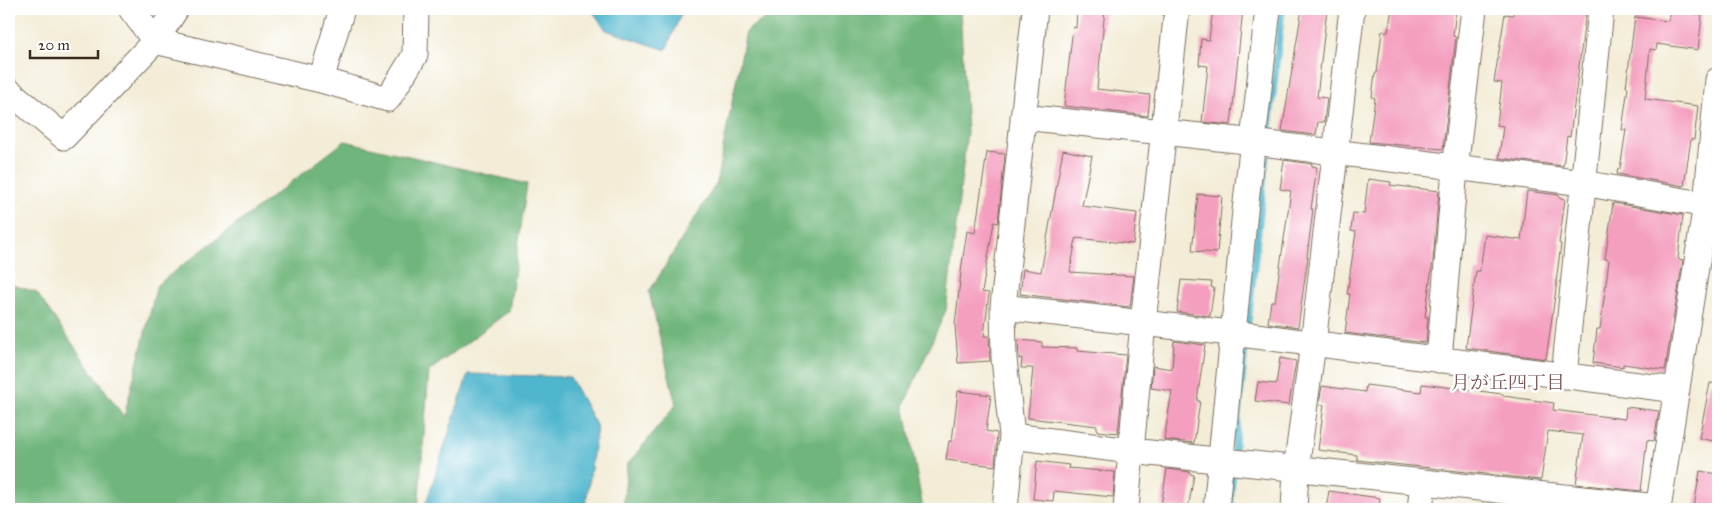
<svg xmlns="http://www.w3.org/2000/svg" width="1727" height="518" font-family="'IM FELL Great Primer','Noto Serif JP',serif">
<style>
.forest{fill:#6fb67c;stroke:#55704d}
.water{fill:#4fb6ce;stroke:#457076}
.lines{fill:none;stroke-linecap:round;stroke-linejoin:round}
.stream{stroke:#4fb6ce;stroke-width:7}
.building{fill:#f49fbf}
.minor-casing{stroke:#7b6e5f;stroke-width:27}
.minor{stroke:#fff;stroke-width:25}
.labels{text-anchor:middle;stroke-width:5;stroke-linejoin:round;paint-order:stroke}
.neighbourhood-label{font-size:19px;fill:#7c5356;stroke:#fff}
</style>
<rect width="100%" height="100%" fill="#fff"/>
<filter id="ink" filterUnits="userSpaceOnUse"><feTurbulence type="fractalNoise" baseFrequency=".02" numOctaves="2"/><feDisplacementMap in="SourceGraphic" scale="10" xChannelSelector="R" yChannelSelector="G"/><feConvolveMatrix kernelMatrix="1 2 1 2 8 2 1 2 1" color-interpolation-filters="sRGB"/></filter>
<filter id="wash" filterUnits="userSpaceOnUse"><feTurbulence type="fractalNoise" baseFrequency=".0096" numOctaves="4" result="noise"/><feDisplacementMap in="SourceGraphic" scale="20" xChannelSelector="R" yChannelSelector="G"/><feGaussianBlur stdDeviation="1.12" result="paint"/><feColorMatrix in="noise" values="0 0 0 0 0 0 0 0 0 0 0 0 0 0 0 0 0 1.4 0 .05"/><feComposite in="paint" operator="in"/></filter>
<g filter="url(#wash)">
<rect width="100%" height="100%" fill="#f3ecd7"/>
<path class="forest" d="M 779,9 L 960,9 L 967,132 L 946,310 L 904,405 L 923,509 L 623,509 L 627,465 L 676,405 L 649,292 L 716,184 L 746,31 Z
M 345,141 L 527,184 L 509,311 L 429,371 L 418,509 L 9,509 L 9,284 L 36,292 L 124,417 L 157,285 Z"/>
<path class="water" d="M 591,9 L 683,9 L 666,50 L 606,30 Z
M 468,374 L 570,377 L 597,427 L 585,509 L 424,509 Z"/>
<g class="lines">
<path class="stream" d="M 1230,509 L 1233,461 L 1282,9"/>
</g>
<g id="blocks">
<path class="building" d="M 1077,9 L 1105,9 L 1097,89 L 1150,95 L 1148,116 L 1064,106 L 1073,27 L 1076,28 Z
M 1213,9 L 1243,9 L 1231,125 L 1202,122 L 1208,66 L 1199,65 L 1201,39 L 1209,40 Z
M 1302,9 L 1327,9 L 1317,97 L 1327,98 L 1324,122 L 1318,122 L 1316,135 L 1282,131 Z
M 1392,9 L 1456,9 L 1453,36 L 1456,37 L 1443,149 L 1369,142 L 1375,98 L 1372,97 L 1375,73 L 1377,73 L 1382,31 L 1388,32 Z
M 1514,9 L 1566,9 L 1586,11 L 1570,137 L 1567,136 L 1563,166 L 1499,158 L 1503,126 L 1497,125 L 1502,83 L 1494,82 L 1505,14 L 1513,15 Z
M 1670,10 L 1702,15 L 1698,50 L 1657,44 L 1656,50 L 1650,49 L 1645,99 L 1698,106 L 1694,140 L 1691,139 L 1684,186 L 1617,174 L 1618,168 L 1620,169 L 1626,130 L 1622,130 L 1628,87 L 1626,87 L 1635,17 L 1668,21 Z
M 1063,150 L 1092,156 L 1082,206 L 1137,213 L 1133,244 L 1076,238 L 1070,272 L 1134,276 L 1130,307 L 1020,294 L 1023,269 L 1041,272 Z
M 987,152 L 1005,154 L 998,223 L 994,222 L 982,292 L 989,293 L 984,336 L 989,336 L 990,361 L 958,363 L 955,325 L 962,264 L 967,231 L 975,233 Z
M 1284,160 L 1312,164 L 1312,166 L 1317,167 L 1311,209 L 1313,209 L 1307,257 L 1308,257 L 1298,327 L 1268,323 L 1271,301 L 1275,301 L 1291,191 L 1280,189 Z
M 1368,179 L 1391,182 L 1390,185 L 1439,191 L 1433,260 L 1425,317 L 1428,317 L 1426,343 L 1345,333 L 1350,294 L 1347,294 L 1356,232 L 1351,231 L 1353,213 L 1364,214 Z
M 1527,191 L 1559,195 L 1559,198 L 1565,199 L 1559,243 L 1561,244 L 1556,282 L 1557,282 L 1546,359 L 1466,348 L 1476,271 L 1480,271 L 1485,235 L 1521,240 Z
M 1198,194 L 1222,196 L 1217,253 L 1192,251 Z
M 1613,203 L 1683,215 L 1678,259 L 1683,260 L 1665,370 L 1623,364 L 1623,367 L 1593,363 L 1597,329 L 1600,329 L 1609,260 L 1605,259 Z
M 1181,280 L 1212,282 L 1211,287 L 1214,288 L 1210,316 L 1177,312 Z
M 1018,340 L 1042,342 L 1042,347 L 1077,348 L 1077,351 L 1126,355 L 1118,433 L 1097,431 L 1097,426 L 1028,418 L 1033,368 L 1021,368 L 1022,358 L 1019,359 Z
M 1174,341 L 1205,345 L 1197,401 L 1200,401 L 1194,443 L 1164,440 L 1172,391 L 1151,388 L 1153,366 L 1172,369 Z
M 1280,358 L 1296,361 L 1289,405 L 1255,401 L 1258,382 L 1276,384 Z
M 1710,383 L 1718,384 L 1718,442 L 1699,438 Z
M 1422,384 L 1503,394 L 1503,396 L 1554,403 L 1553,410 L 1625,419 L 1626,407 L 1659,411 L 1654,441 L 1647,440 L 1641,491 L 1576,484 L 1583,435 L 1548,431 L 1541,480 L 1357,460 L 1357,455 L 1318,450 L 1324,405 L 1319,404 L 1322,386 L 1365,392 L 1366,385 L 1421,392 Z
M 958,391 L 991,395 L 986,431 L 997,433 L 995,466 L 946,460 L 949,441 L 952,441 Z
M 1037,461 L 1069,465 L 1068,468 L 1115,472 L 1113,497 L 1054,491 L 1053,501 L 1033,499 Z
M 1167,469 L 1190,472 L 1190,474 L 1194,475 L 1188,509 L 1161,506 Z
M 1700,471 L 1718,474 L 1718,496 L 1716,509 L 1694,507 Z
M 1329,491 L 1380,498 L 1379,509 L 1326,509 Z"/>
</g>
</g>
<g filter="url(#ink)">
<use href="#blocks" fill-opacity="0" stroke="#7b6e5f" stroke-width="1"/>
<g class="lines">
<defs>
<path id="minor" d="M 131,9 L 155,41 L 321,80 L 388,99 L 415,55 L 416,9
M 321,80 L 342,9
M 9,91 L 64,137 L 155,41 L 176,9
M 1023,117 L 1237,140 L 1583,183 L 1718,207
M 1003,307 L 1248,335 L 1677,390
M 1439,360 L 1455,169 L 1474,9
M 1564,376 L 1601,9
M 1012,436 L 1131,451 L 1143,323 L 1177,9
M 1005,509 L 1012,436 L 1004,358 L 1003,307 L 1035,9
M 1126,509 L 1131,451 L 1658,507
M 1216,509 L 1245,211 L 1268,9
M 1294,509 L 1296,470 L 1313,344 L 1352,9
M 1420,509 L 1423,483
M 1658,509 L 1706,204 L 1718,80"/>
</defs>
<use href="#minor" class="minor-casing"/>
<use href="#minor" class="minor"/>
</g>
</g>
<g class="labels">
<g class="neighbourhood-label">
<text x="1508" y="389">月が丘四丁目</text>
</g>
</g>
<rect width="1727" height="518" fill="none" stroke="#fff" stroke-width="30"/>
<path d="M30 50v8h68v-8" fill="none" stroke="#3b2a1e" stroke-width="2.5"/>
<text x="38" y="50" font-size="15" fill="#3b2a1e" stroke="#ffffff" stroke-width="4" paint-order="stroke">20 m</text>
</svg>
